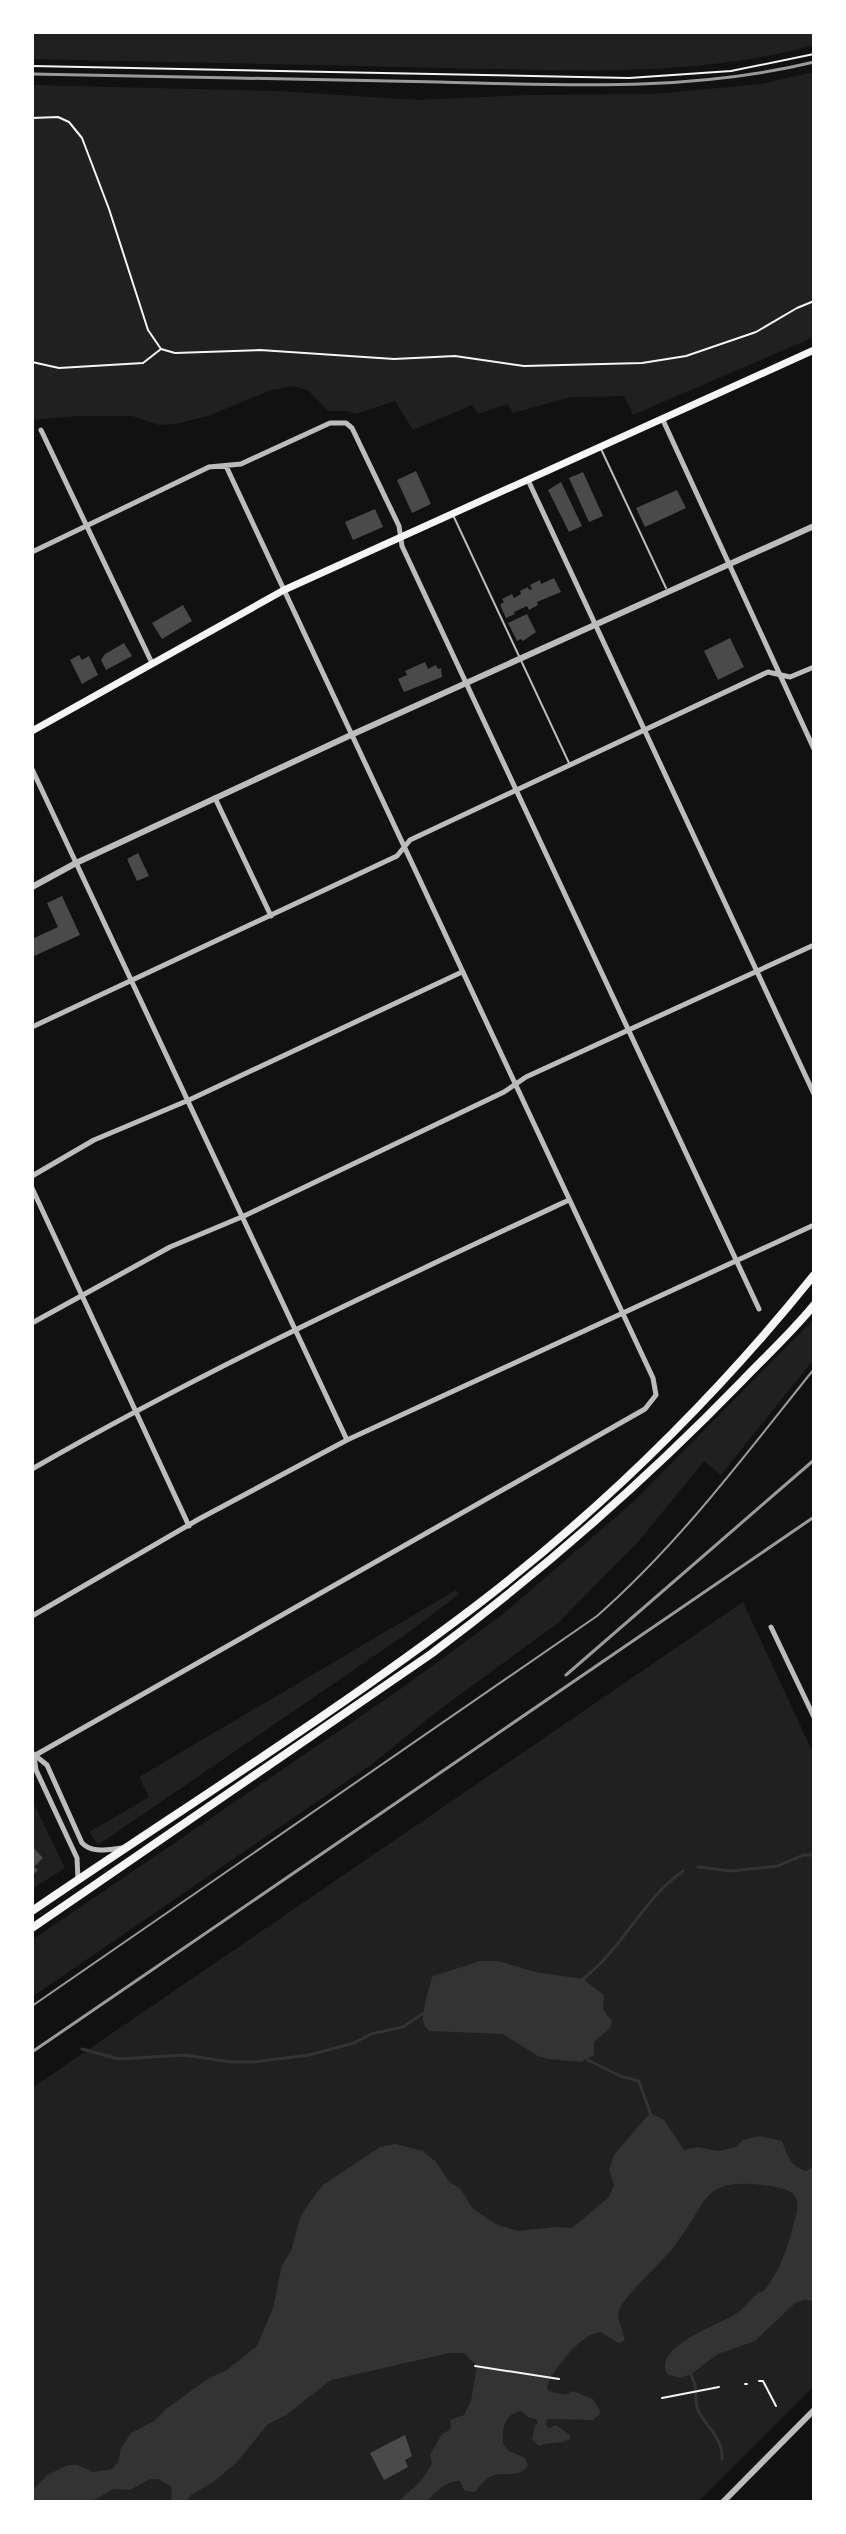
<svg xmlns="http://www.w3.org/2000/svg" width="846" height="2534" font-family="Inter,sans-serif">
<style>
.green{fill:#202020}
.water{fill:#333}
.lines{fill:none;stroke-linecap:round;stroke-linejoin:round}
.stream{stroke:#333;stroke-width:3}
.building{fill:#4a4a4a}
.path{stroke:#f5f5f5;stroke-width:2}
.service{stroke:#bcbcbc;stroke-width:2}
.minor{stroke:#bcbcbc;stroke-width:5}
.tertiary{stroke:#bcbcbc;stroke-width:6}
.secondary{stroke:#f5f5f5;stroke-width:7}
.trunk{stroke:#f5f5f5;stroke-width:8}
.tram{stroke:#9a9a9a;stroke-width:2}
.rail{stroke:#9a9a9a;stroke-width:3}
</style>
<rect width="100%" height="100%" fill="#111"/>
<path class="green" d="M 32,32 L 814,32 L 814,45 C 694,78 569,70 445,68 C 308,65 170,62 32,59 Z
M 814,72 L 814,337 L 633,415 L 624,396 L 571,397 L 513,413 L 507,404 L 478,414 L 472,405 L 413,430 L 395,401 L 356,414 L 347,411 L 328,411 L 309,391 L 294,386 L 271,390 L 208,416 L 176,424 L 159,425 L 132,416 L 78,416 L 32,420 L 32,85 L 277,91 L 418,100 L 528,95 L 654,94 L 761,84 Z
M 814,1319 L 814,1359 L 721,1475 L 704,1461 L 639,1541 L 558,1623 L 435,1713 L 372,1764 L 32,1997 L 32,1940 L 402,1688 L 502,1615 L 632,1503 Z
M 456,1590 L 459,1594 L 409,1632 L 98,1845 L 89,1832 L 149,1797 L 139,1777 Z
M 743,1602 L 814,1755 L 814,2386 L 698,2502 L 32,2502 L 32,2088 Z
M 32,1800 L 65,1868 L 32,1889 L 32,1876 L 38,1870 L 34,1867 L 43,1858 L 32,1846 Z"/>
<path class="water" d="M 480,1961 L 498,1961 L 535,1972 L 583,1979 L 604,1995 L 603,2010 L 612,2021 L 610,2028 L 594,2042 L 594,2055 L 581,2062 L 548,2059 L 538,2056 L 503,2034 L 429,2031 C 425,2026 423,2025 423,2018 C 422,2014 431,1979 433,1976 Z
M 650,2113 L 664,2120 L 684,2150 L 698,2147 L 719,2151 L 736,2147 L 743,2140 L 760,2136 L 782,2141 C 787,2155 790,2166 806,2171 L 814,2167 L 814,2301 L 804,2300 L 795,2303 L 755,2341 L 718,2354 L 691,2374 L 680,2378 L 667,2374 C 653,2346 717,2326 734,2315 C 744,2310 748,2301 756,2295 C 761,2290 762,2294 766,2288 C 779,2271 785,2255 791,2234 C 796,2213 808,2192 776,2187 C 699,2175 712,2198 673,2248 C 656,2268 635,2285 620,2307 L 618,2317 L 625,2340 L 619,2343 C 613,2341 607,2335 602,2333 C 585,2328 550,2373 547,2387 L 549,2391 L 564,2395 L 573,2391 L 593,2399 L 601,2413 L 593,2420 L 547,2419 L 546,2425 L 549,2428 L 556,2425 L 570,2435 L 570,2439 C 559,2445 549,2441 539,2446 L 532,2439 L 535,2425 L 538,2424 L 536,2419 L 530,2418 L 521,2411 C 504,2414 502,2428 503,2444 L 509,2451 L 525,2458 L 528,2465 C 513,2486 498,2459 475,2492 L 465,2491 L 460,2481 C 446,2480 435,2493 426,2502 L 398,2502 L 421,2481 L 432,2464 L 430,2455 L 442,2434 L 451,2429 L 450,2420 L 464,2415 L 471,2401 L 477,2366 L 464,2353 L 449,2353 L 331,2380 L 286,2415 L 268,2424 L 236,2463 L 215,2481 L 191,2495 L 187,2502 L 171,2502 L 172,2487 L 158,2479 L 150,2479 L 130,2490 L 114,2489 L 90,2502 L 32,2502 L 32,2491 L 47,2475 L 68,2465 L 77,2465 L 93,2472 L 112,2469 L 118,2462 L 121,2448 L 131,2433 L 154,2421 L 166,2409 L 209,2378 L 227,2370 L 257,2346 L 273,2308 L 282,2265 L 291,2251 L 300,2218 L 309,2203 L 323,2185 L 380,2147 L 395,2144 L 423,2151 L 436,2162 L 450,2183 L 460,2188 L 473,2209 L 498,2225 L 518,2231 L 555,2227 L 572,2228 L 609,2197 L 614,2185 L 609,2170 L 614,2155 Z"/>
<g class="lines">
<path class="stream" d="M 698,1867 L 731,1871 L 778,1866 L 803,1855 L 814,1855
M 583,1979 C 625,1946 641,1901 683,1871
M 82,2049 L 119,2059 L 184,2055 L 231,2062 L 254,2062 L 309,2055 L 354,2043 L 371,2034 L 403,2027 L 422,2014
M 588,2060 L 620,2076 L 639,2081 L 650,2113
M 691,2374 C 692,2379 695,2382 695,2386 C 697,2396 694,2402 699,2412 C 708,2429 723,2438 722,2459"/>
</g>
<path class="building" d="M 416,471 L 431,504 L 412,513 L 397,480 Z
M 583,472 L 603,516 L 589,522 L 569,478 Z
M 561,482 L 582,526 L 569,532 L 548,490 Z
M 677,490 L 686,508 L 645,527 L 636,508 Z
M 375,509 L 383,527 L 353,540 L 345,522 Z
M 554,578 L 561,592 L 537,602 L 538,605 L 529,610 L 527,606 L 514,612 L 515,614 L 506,618 L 500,605 L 504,602 L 502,599 L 512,594 L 514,598 L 521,594 L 520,591 L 528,587 L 529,590 L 532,589 L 530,585 L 540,580 L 541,584 Z
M 183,605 L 192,621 L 162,639 L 152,623 Z
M 527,614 L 536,632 L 523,641 L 521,639 L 517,641 L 508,623 Z
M 730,638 L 744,667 L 718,680 L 704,651 Z
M 124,643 L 132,656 L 106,670 L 101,660 L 105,654 Z
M 79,655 L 82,660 L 89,656 L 98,675 L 82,684 L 70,660 Z
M 425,662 L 428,669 L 436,665 L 438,669 L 441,668 L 442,677 L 404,692 L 398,679 L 407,675 L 405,671 Z
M 138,853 L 149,876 L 137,881 L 127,859 Z
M 62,896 L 80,935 L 32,957 L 32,939 L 58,927 L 47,903 Z
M 32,1846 L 43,1858 L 34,1867 L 38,1870 L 32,1876 Z
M 405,2435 L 412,2456 L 405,2460 L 408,2467 L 384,2480 L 370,2453 Z"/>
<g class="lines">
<path class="path" d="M 32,66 L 629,78 L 731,71 L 814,54
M 32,118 L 58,117 L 69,122 L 82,138 L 109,209 L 148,330 L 161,349 L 175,353 L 260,350 L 394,359 L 455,356 L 524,366 L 642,363 L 686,356 L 756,332 L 797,308 L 814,301
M 32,362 L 59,368 L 143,363 L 161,349
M 475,2366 L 559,2379
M 759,2381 L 763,2381 L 776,2406
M 745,2384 L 747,2384
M 662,2398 L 719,2387"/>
<path class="service" d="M 601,449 L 666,588
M 453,515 L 569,763"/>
<path class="minor" d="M 662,418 L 814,749
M 41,430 L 152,663
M 528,480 L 814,1094
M 32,552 L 209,467 L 241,464 L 330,423 L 346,423 L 352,428 L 399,526 L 402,546 L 759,1309
M 32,769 L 347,1440
M 215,798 L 271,916
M 32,1027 L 397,856 L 410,840 L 768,672 L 790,677 L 814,667
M 32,1176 L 94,1140 L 189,1100 L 462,972
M 32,1188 L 189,1526
M 32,1323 L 170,1247 L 244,1216 L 504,1092 L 526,1077 L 814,945
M 32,1469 C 206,1369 387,1285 569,1200
M 32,1616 L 199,1519 L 347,1440 L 814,1225
M 771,1627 L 814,1717
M 32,1753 L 47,1765 L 82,1843 C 93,1854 109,1849 123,1848
M 32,1757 L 645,1409 L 656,1395 L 653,1378 L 226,466
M 34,1757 L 36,1770 L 77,1858 L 78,1880"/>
<path class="tertiary" d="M 32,887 L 76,863 L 351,735 L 814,526
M 723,2502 L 814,2410"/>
<path class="secondary" d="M 32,731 L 284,590 L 814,350"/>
<path class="trunk" d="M 32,1911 C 180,1810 334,1714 477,1605 C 602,1509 715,1398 814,1275
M 32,1928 L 431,1654 C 542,1571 646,1480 742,1381 C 766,1356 792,1332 814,1305"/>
<path class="tram" d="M 32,2006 L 597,1616 C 680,1543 745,1455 814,1369"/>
<path class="rail" d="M 32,74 C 168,77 303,79 439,82 C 565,85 691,92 814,62
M 566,1675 L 814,1460
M 32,2052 L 814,1517"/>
</g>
<rect width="846" height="2534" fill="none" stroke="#ffffff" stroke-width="68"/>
</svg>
